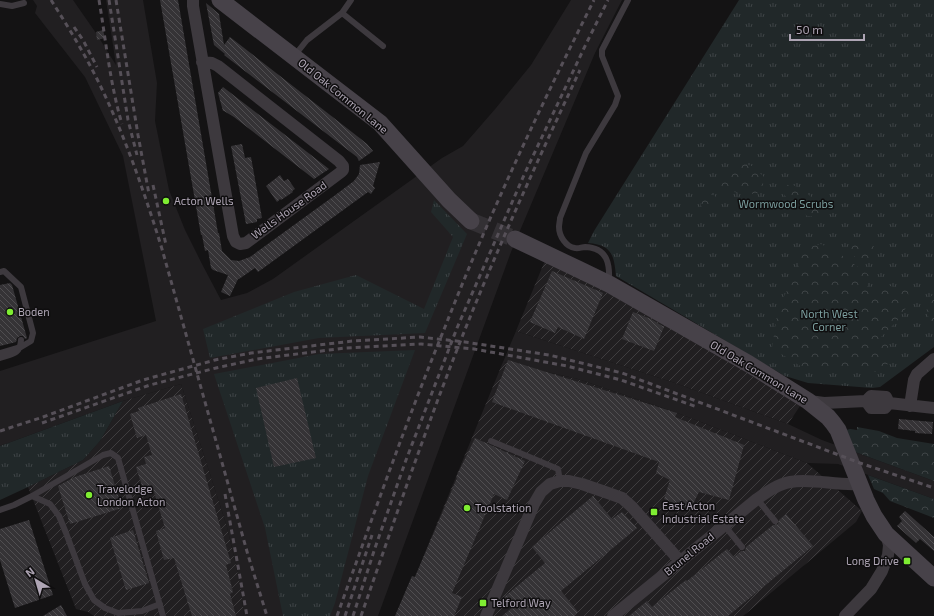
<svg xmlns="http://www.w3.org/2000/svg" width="934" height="616" font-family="'Exo 2',sans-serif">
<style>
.built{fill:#211f21}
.industrial{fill:url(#industrial-furrows)}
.grass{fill:url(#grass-tufts)}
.forest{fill:url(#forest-crowns)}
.building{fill:url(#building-back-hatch)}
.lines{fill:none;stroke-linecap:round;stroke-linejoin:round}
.secondary-tunnel{stroke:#333034;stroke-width:17;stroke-dasharray:17 8;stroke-linecap:butt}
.lane{stroke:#3d393e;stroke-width:6}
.street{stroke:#3d393e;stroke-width:12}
.secondary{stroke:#474249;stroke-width:17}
.rail{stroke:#565058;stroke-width:3;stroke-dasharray:5 4;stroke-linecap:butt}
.poi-dot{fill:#7fed32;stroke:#0f0e0f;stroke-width:1.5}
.labels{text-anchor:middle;stroke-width:3;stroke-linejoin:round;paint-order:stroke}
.street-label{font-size:11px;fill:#aea5b4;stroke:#0f0e0f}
.poi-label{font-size:11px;fill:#aea5b4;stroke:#0f0e0f;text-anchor:start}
.park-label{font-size:11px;fill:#7c9f9f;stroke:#0f0e0f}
</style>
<defs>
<pattern id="industrial-furrows" width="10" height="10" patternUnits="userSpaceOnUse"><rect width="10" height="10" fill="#211f21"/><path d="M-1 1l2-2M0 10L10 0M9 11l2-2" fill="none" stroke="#3f3d3f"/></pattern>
<pattern id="grass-tufts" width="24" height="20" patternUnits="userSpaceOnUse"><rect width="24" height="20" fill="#212829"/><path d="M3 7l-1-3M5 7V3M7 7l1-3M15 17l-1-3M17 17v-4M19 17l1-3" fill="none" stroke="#3f4446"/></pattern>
<pattern id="forest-crowns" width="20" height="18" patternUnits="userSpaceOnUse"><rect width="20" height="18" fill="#212829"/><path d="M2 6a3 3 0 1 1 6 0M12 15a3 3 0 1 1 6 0" fill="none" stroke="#3f4446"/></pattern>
<pattern id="building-back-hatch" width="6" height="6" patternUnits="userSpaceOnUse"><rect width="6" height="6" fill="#353336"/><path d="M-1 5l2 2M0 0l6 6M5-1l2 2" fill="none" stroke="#504e51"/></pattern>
</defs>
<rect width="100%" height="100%" fill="#141314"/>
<path class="built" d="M 33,0 L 73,0 L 96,33 L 116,65 L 106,0 L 143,0 L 157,83 L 155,121 L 169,190 L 185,230 L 202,264 L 221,300 L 247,293 L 273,279 L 442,158 L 463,146 L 496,108 L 531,65 L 571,0 L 622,0 L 595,53 L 511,252 L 378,616 L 244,616 L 240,583 L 227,527 L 181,384 L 123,401 L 0,446 L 0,371 L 156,321 L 123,156 L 85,77 L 35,13 L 37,6 Z
M 516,331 L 675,383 L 788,424 L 822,440 L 934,481 L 934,499 L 838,464 L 807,463 L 680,414 L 578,379 L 503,362 Z"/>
<path class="industrial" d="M 546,258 L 802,403 L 788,424 L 675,383 L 516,331 Z
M 503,362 L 578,379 L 680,414 L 807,463 L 862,511 L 856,522 L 743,616 L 399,616 Z
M 181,384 L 227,527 L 240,583 L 244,616 L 94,616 L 88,612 L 76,609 L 28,487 L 83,460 L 100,441 L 123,401 Z"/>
<path class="grass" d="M 739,0 L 934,0 L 934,347 L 880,387 L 872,388 L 808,383 L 785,376 L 616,276 C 614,255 612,245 588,243 L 594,231 Z
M 434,200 L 467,234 L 425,333 L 319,338 L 210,358 L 203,329 L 294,292 L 356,275 L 424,309 L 453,237 L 431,212 Z
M 415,350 L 368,476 L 335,603 L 330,616 L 283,616 L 265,528 L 214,374 L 319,354 Z
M 123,401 L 100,441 L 83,460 L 28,487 L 0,500 L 0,446 Z"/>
<path class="forest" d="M 741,163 L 752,166 L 764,177 L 763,184 L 761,193 C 744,195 734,194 719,185 L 718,179 L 720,175 L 732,165 Z
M 791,184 L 799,188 L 824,206 L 824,213 L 819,217 L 807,216 L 788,199 L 782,192 L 784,186 Z
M 710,193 L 715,196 L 717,200 L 713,207 L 706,211 L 701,206 L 700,201 L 705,195 Z
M 860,241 L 872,242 L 876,253 L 873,261 L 864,263 L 851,254 L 850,247 Z
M 821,244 L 840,254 L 869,275 L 867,287 L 890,286 L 908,291 L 910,302 L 897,321 L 879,339 L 888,346 L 890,362 L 879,372 L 805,369 L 772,348 L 778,309 L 794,276 L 804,248 Z
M 934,294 L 934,324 L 929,320 L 925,301 Z
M 857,427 L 879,431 L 897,438 L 934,444 L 934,481 L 855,452 L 846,430 L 850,429 L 857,430 Z
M 868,475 L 934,499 L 934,518 L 890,501 L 883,493 L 874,489 Z"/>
<path class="building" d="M 160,0 L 178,0 L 218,233 L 219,233 L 222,251 L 231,260 L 239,261 L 250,257 L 334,196 L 354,181 L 359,174 L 360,165 L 380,162 L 373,186 L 375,188 L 371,194 L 368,192 L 258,272 L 255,268 L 239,279 L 238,279 L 230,296 L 221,292 L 228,275 L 213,270 L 211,268 L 208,250 L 205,251 L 202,235 L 201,235 Z
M 206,3 L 219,14 L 224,45 L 230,37 L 357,136 L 367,144 L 373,151 L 359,161 L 357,157 L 224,55 L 225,54 L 214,45 Z
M 103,30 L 105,38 L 97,40 L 96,32 Z
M 223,87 L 280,131 L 329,169 L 314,179 L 234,117 L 224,111 L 223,111 L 218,93 Z
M 242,144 L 245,158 L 251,157 L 262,218 L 257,219 L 257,222 L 246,224 L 231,146 Z
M 280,175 L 284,181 L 288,179 L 295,189 L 292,191 L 293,192 L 281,200 L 280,199 L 277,202 L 266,186 Z
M 552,271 L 603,293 L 584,339 L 558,327 L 555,333 L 530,322 Z
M 10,283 L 12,285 L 27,338 L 25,339 L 23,336 L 20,336 L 17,338 L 16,342 L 0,346 L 0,285 Z
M 633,312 L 651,319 L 664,327 L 654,351 L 622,339 Z
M 508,360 L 677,413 L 675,417 L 744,445 L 729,500 L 699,492 L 690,510 L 664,499 L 670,480 L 656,473 L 659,462 L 492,402 Z
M 297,378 L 316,458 L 274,467 L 256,388 Z
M 181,394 L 231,563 L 226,565 L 233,592 L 230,594 L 236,616 L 192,616 L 174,558 L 164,560 L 156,531 L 165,528 L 152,485 L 143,489 L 136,467 L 146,464 L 144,457 L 152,455 L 146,435 L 137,438 L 130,414 L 139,411 L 138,408 Z
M 899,419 L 933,422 L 932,434 L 915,433 L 915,431 L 898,429 Z
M 475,438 L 525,461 L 507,500 L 494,494 L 452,593 L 462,597 L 454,616 L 395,616 L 412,576 L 415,577 L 457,478 L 456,477 Z
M 109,466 L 122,508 L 70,524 L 58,486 L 75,477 Z
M 593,496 L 612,519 L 622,512 L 637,528 L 561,591 L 578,612 L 574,616 L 502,616 L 513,607 L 504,597 L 545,563 L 532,547 Z
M 905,511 L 934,537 L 934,551 L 920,539 L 916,543 L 897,526 L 902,521 L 899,517 Z
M 786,514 L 813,546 L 728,616 L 629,616 L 647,601 L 652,607 L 686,580 L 687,581 L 727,549 L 734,557 L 741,551 L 745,551 L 746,547 L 773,525 L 775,525 L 778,524 L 779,520 Z
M 29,520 L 53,595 L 15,608 L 0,560 L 0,529 Z
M 133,530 L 149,583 L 126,590 L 110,538 Z
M 61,605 L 67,616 L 43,616 Z"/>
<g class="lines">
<path class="secondary-tunnel" d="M 471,221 L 515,239"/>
<path class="lane" d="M 0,4 L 12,6 L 24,3
M 342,13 L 351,0
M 295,55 L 307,40 L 342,13 L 383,46
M 0,272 L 4,271 L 21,287 L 33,333 L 31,341 L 21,347 L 0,353
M 609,283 C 610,264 608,248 585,247 C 582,247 578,249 575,248 C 566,247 559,236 559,227 C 559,224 560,221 560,218 L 586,153 L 615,105 L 618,96 L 602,56 L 602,50 L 628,0
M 0,358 C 12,354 20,355 21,340
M 491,441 L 558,469 L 560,481
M 32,496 L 50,504 L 59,516 L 66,533 L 85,584 L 94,600 L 105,608 L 118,613 L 142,611 L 160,604
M 757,499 L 775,521
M 0,510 L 14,505 L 32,496 L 103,455 L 111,453 L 118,458 L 163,616
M 724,525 L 742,547"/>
<path class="street" d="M 193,0 L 193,6 L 233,236 L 236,242 L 240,244 L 246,243 L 341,172 L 343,170 L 343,166 L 339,161 L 218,66 L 212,63 L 202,62
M 809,401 L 824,403 L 866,401 L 871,396 L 886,397 L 889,403
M 866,401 L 871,408 L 885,408 L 889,403
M 889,403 L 934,408
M 910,406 L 914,380 L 917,374 L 934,359
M 486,616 L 534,504 L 541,492 L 550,484 L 560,481 L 569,481 L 582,484 L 608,493 L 622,498 L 632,507 L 680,561
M 613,616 L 757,499 C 767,492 778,484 790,482 C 813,478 836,486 860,484
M 845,616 L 871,589 L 882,571 L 888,555 L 889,545 L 886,534"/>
<path class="secondary" d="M 220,0 L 380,123 L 449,200 L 471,221
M 515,239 L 578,269 L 609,284 L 749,364 L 808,401 L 828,417 L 833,423 L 838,430 L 866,500 L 874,516 L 886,534 L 934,578"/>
<path class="rail" d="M 51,0 C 67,25 83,51 97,79 C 124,133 144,191 162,249 L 248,555 L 267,616
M 99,0 C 106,41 110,84 122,124
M 109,0 L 128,120 L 137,155
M 116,0 L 138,135 L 149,194
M 74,27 L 83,40 L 97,67
M 153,185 L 166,245
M 42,423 L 150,385 L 216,368 L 257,359 L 345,348 L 421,344 L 474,349 L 567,366 L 621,380 L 697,407
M 0,431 L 43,417 L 143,380 L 215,360 L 251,353 L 353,341 L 420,337 L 465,342 L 549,355 L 622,373 L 860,463 L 934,488
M 225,494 L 247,616
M 337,616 C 372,519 406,422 445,327 C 489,215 540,107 594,0
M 345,616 L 372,535
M 353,616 L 375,548 L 406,460 L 457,328 L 524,175 L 586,44 L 608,0
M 361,616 C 391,530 420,445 453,360 C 491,262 535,166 580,70"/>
</g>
<g class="poi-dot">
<circle cx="166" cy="201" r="4"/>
<circle cx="10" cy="312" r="4"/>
<circle cx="89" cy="495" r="4"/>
<circle cx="467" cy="508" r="4"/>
<rect x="650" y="508" width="8" height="8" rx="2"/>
<rect x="903" y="557" width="8" height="8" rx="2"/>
<rect x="479" y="599" width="8" height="8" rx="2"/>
</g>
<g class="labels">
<g class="street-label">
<text transform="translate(343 96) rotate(39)" y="4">Old Oak Common Lane</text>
<text transform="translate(289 210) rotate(-36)" y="4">Wells House Road</text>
<text transform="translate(759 372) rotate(31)" y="4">Old Oak Common Lane</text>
<text transform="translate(689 554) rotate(-39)" y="4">Brunel Road</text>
</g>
<g class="poi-label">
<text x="174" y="205">Acton Wells</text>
<text x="18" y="316">Boden</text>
<text x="97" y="493">Travelodge<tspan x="97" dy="13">London Acton</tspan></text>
<text x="662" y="510">East Acton<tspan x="662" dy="13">Industrial Estate</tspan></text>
<text x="475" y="512">Toolstation</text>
<text x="899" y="565" text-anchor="end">Long Drive</text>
<text x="491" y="607">Telford Way</text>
</g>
<g class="park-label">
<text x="786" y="208">Wormwood Scrubs</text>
<text x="829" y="318">North West<tspan x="829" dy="13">Corner</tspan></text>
</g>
</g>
<g transform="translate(36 580) rotate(322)" stroke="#0f0e0f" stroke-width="3" paint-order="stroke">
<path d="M0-3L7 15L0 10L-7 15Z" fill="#aea5b4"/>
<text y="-6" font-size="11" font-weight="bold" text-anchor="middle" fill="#aea5b4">N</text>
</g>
<path d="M790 34v6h74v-6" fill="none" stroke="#aea5b4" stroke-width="2"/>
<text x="796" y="34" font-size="12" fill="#aea5b4" stroke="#0f0e0f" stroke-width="3" paint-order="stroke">50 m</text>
</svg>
